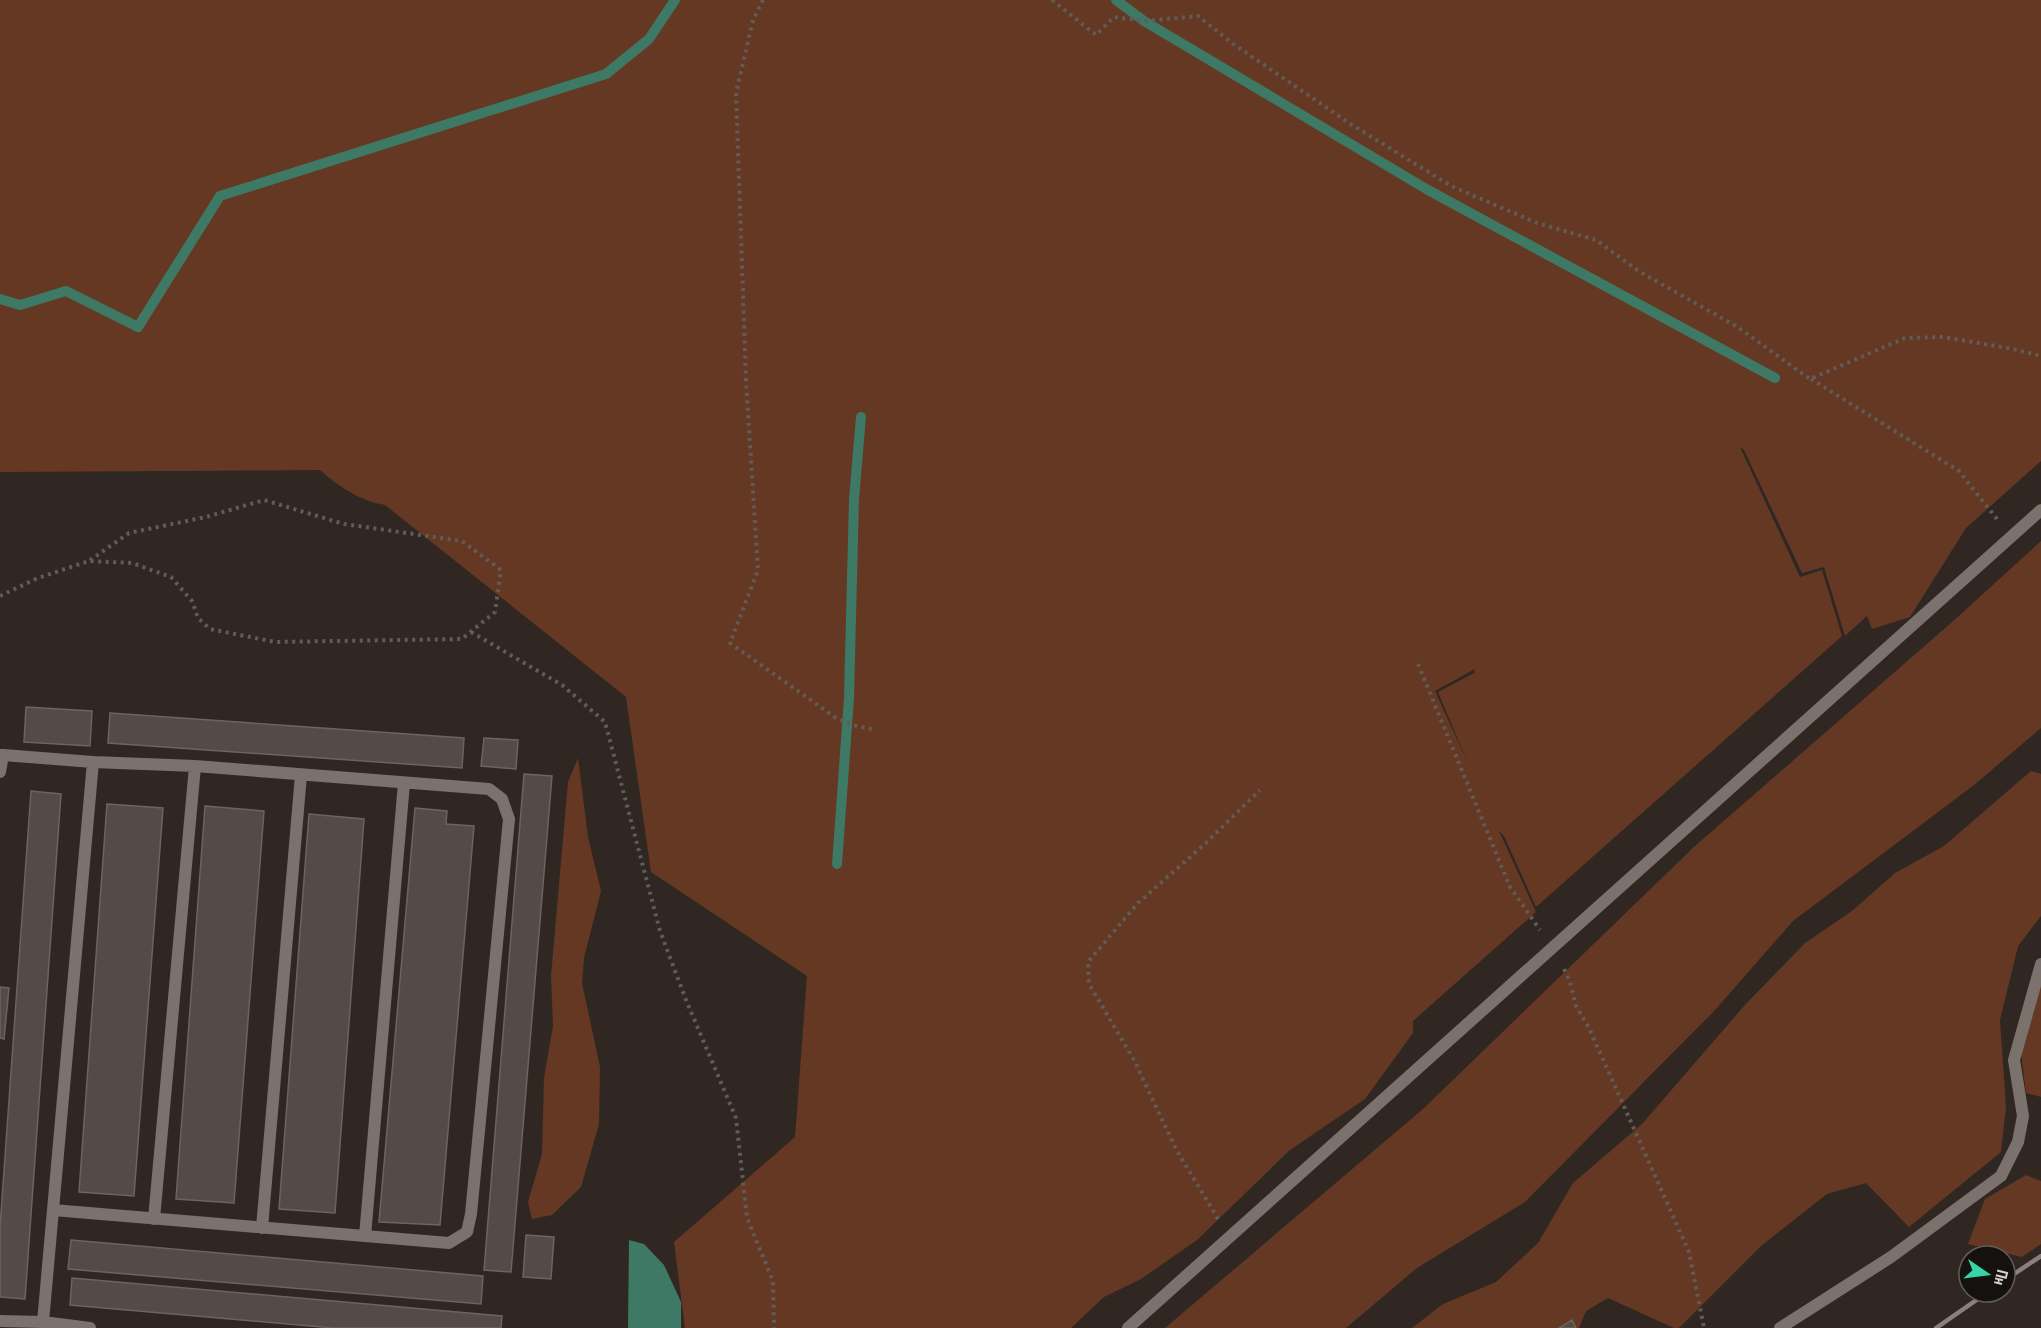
<svg xmlns="http://www.w3.org/2000/svg" width="2041" height="1328" font-family="'PT Sans Narrow',sans-serif">
<style>
.green{fill:#643823;fill-rule:evenodd}
.water{fill:#3d7964}
.lines{fill:none;stroke-linecap:round;stroke-linejoin:round}
.stream{stroke:#3d7964;stroke-width:10}
.building{fill:#544a46;stroke:#6d635f;stroke-width:1.5}
.path{stroke:#635b57;stroke-width:4;stroke-dasharray:3 4.5;stroke-linecap:butt}
.service{stroke:#7c726d;stroke-width:12}
.minor{stroke:#7c726d;stroke-width:12}
.rail{stroke:#89817e;stroke-width:4.5}
</style>
<rect width="100%" height="100%" fill="#302723"/>
<path class="green" d="M 0,0 L 2041,0 L 2041,461 L 1966,528 L 1910,617 L 1872,629 L 1867,616 L 1845,636 L 1824,567 L 1802,573 L 1744,450 L 1740,447 L 1800,577 L 1822,570 L 1842,636 L 1536,907 L 1504,836 L 1499,831 L 1536,912 L 1413,1021 L 1413,1033 L 1365,1099 L 1290,1150 L 1197,1240 L 1141,1279 L 1104,1297 L 1071,1328 L 685,1328 L 674,1242 L 795,1137 L 807,976 L 651,872 L 626,697 L 385,505 C 360,501 338,486 320,470 L 0,472 ZM 1475,669 L 1474,673 L 1438,692 L 1467,761 L 1435,691 Z
M 2041,541 L 2041,728 L 1974,785 L 1793,921 L 1716,1009 L 1525,1202 L 1417,1268 L 1346,1328 L 1165,1328 L 1423,1109 L 1695,846 L 1951,623 Z
M 578,758 L 588,837 L 601,891 L 584,958 L 582,983 L 600,1067 L 599,1124 L 581,1187 L 552,1215 L 532,1219 L 528,1202 L 542,1154 L 544,1078 L 553,1026 L 551,976 L 568,782 Z
M 2031,771 L 2041,774 L 2041,916 L 2018,946 L 2000,1020 L 2006,1107 L 2001,1152 L 1909,1227 L 1866,1183 L 1827,1194 L 1761,1246 L 1679,1328 L 1674,1328 L 1608,1298 L 1586,1311 L 1579,1328 L 1412,1328 L 1443,1304 L 1496,1282 L 1538,1243 L 1573,1183 L 1642,1124 L 1744,1006 L 1805,943 L 1852,911 L 1895,873 L 1944,846 Z
M 2041,961 L 2041,1097 L 2026,1093 L 2019,1036 Z
M 2026,1175 L 2041,1181 L 2041,1244 L 2022,1257 L 1968,1244 L 1985,1199 Z"/>
<path class="water" d="M 629,1240 L 644,1244 L 664,1265 L 681,1302 L 681,1328 L 628,1328 Z"/>
<g class="lines">
<path class="stream" d="M 1116,0 L 1144,21 L 1428,190 L 1775,378
M 0,299 L 20,305 L 66,291 L 138,327 L 220,196 L 606,74 L 649,39 L 675,0
M 837,864 L 849,698 L 854,499 L 861,417"/>
</g>
<path class="building" d="M 26,707 L 92,711 L 90,746 L 24,742 Z
M 110,713 L 464,738 L 462,768 L 108,743 Z
M 484,738 L 518,740 L 516,769 L 481,766 Z
M 524,774 L 552,776 L 511,1272 L 484,1270 Z
M 31,791 L 61,794 L 25,1299 L 0,1297 L 0,1227 Z
M 107,804 L 163,808 L 134,1196 L 79,1192 Z
M 205,806 L 264,811 L 234,1203 L 176,1199 Z
M 415,808 L 447,811 L 446,824 L 474,826 L 440,1225 L 379,1222 Z
M 309,814 L 364,819 L 335,1213 L 279,1209 Z
M 0,987 L 9,988 L 4,1039 L 0,1038 Z
M 526,1235 L 554,1237 L 551,1279 L 523,1277 Z
M 71,1240 L 483,1276 L 481,1304 L 68,1269 Z
M 72,1278 L 502,1316 L 501,1328 L 333,1328 L 70,1305 Z
M 1572,1320 L 1576,1328 L 1559,1328 Z"/>
<g class="lines">
<path class="path" d="M 763,0 L 753,20 L 736,93 L 746,381 L 758,570 L 730,643 L 836,718 L 853,725 L 876,730
M 1052,0 L 1096,35 L 1114,17 L 1144,21 L 1198,16 L 1232,43 L 1349,123 L 1451,186 L 1537,223 L 1596,240 L 1640,272 L 1736,326 L 1810,379 L 1905,338 L 1943,337 L 2013,349 L 2041,356
M 1811,379 L 1959,471 L 1997,519
M 0,596 L 38,578 L 89,561 L 132,563 L 171,577 L 192,601 L 198,618 L 210,629 L 275,642 L 462,639 L 495,612 L 501,570 L 462,541 L 344,524 L 264,500 L 206,517 L 129,533 L 89,561
M 471,632 L 562,685 L 605,722 L 660,931 L 686,1000 L 736,1118 L 747,1218 L 773,1281 L 774,1328
M 1418,664 L 1510,887 L 1540,930
M 1564,969 L 1570,982 L 1576,1006 L 1589,1028 L 1689,1252 L 1704,1328
M 1218,1219 L 1176,1149 L 1134,1060 L 1089,984 L 1088,962 L 1138,903 L 1206,843 L 1260,790"/>
<path class="service" d="M 3,755 L 93,762 L 195,766 L 489,789 L 502,799 L 509,819 L 471,1214 L 467,1232 L 449,1243 L 53,1210
M 154,1219 L 195,766
M 262,1228 L 301,775
M 365,1236 L 404,783
M 0,1321 L 43,1322 L 90,1328
M 43,1322 L 93,762
M 1128,1328 L 2041,510
M 1780,1328 L 1891,1257 L 2001,1176 L 2018,1142 L 2023,1116 L 2014,1060 L 2041,964"/>
<path class="minor" d="M 0,755 L 3,755 L 0,772"/>
<path class="rail" d="M 2005,1280 L 2041,1256
M 1936,1328 L 1988,1292"/>
</g>
<g transform="translate(1987 1274) rotate(104)"><circle r="28" fill="#15110f" stroke="#625d5b" stroke-width="1.5"/>
<path d="M0-4.5L10 22L0 15L-10 22Z" fill="#36d4a7"/>
<text y="-9" font-size="16" font-weight="bold" text-anchor="middle" fill="#d6d0cd">Пн</text>
</g>
</svg>
